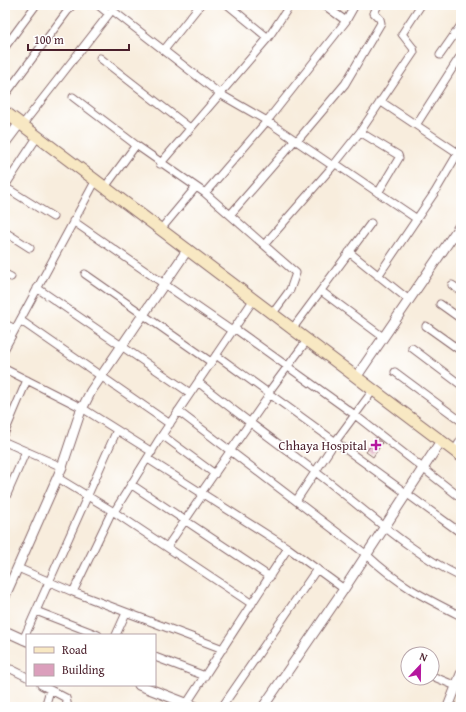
<svg xmlns="http://www.w3.org/2000/svg" width="466" height="712" font-family="'Gentium Book Plus',serif">
<style>
.building{fill:#db9fbc}
.lines{fill:none;stroke-linecap:round;stroke-linejoin:round}
.minor-casing{stroke:#876769;stroke-width:9}
.tertiary-casing{stroke:#876769;stroke-width:11}
.secondary-casing{stroke:#876769;stroke-width:13}
.minor{stroke:#fff;stroke-width:7}
.tertiary{stroke:#fff;stroke-width:9}
.secondary{stroke:#f8e8c3;stroke-width:11}
.poi-dot{fill:#b5179e;stroke:#fff;stroke-width:1.5}
.labels{text-anchor:middle;stroke-width:3;stroke-linejoin:round;paint-order:stroke}
.poi-label{font-size:13px;fill:#4a1f2b;stroke:#fff;text-anchor:end}
</style>
<rect width="100%" height="100%" fill="#fff"/>
<filter id="ink" filterUnits="userSpaceOnUse"><feTurbulence type="fractalNoise" baseFrequency=".025" numOctaves="2"/><feDisplacementMap in="SourceGraphic" scale="8" xChannelSelector="R" yChannelSelector="G"/><feConvolveMatrix kernelMatrix="1 2 1 2 8 2 1 2 1" color-interpolation-filters="sRGB"/></filter>
<filter id="wash" filterUnits="userSpaceOnUse"><feTurbulence type="fractalNoise" baseFrequency=".012" numOctaves="4" result="noise"/><feDisplacementMap in="SourceGraphic" scale="16" xChannelSelector="R" yChannelSelector="G"/><feGaussianBlur stdDeviation="0.9" result="paint"/><feColorMatrix in="noise" values="0 0 0 0 0 0 0 0 0 0 0 0 0 0 0 0 0 1.4 0 .05"/><feComposite in="paint" operator="in"/></filter>
<g filter="url(#wash)">
<rect width="100%" height="100%" fill="#f8eddd"/>
<g id="blocks">
<path class="building" d="M 376,438 L 382,443 L 373,457 L 366,452 Z"/>
</g>
</g>
<g filter="url(#ink)">
<use href="#blocks" fill-opacity="0" stroke="#876769" stroke-width="1"/>
<g class="lines">
<defs>
<path id="minor" d="M 98,5 L 109,14
M 112,10 L 220,94 L 267,121 L 333,166 L 264,245
M 346,21 L 355,5
M 268,38 L 290,5
M 5,47 L 36,5
M 164,50 L 200,5
M 440,55 L 461,25
M 100,58 L 190,128
M 5,95 L 72,5
M 73,97 L 136,145
M 380,101 L 458,153
M 23,124 L 116,5
M 416,125 L 459,58
M 360,132 L 398,155 L 399,158 L 378,193
M 297,141 L 345,84 L 381,23 L 380,19 L 374,13 L 378,5
M 160,164 L 268,38 L 228,5
M 336,164 L 417,219
M 333,166 L 360,132 L 414,52 L 413,48 L 402,34 L 421,5
M 5,186 L 38,136
M 5,187 L 53,217
M 105,187 L 136,145 L 205,193 L 267,121 L 346,21 L 324,5
M 205,193 L 296,273 L 290,290 L 273,313
M 230,215 L 295,140
M 73,221 L 232,331
M 161,229 L 196,187
M 5,232 L 30,248
M 349,252 L 409,300
M 5,274 L 11,277
M 85,274 L 211,362
M 378,276 L 435,192 L 461,148
M 452,285 L 461,291
M 37,288 L 190,393
M 321,291 L 383,337
M 440,304 L 461,319
M 20,320 L 170,424
M 5,324 L 15,329
M 426,326 L 461,351
M 234,328 L 355,415 L 461,498
M 293,328 L 371,223
M 5,348 L 96,180
M 412,348 L 461,385
M 216,355 L 461,533
M 5,369 L 82,408 L 152,452
M 395,372 L 461,421
M 198,382 C 241,417 286,449 330,483 C 372,516 413,554 461,577
M 268,393 L 308,339
M 178,411 L 367,555 C 399,585 423,597 461,616
M 5,432 L 27,380
M 162,435 L 215,474
M 5,442 L 62,467
M 454,451 L 461,440
M 148,459 L 288,548 L 344,589
M 58,478 L 114,512 L 252,604
M 132,485 L 270,577
M 201,493 L 270,394
M 5,499 L 26,451
M 296,501 L 335,442 L 374,389
M 114,512 L 158,441 L 254,299
M 167,547 L 203,494
M 18,568 L 73,592 L 223,649
M 73,592 L 112,511
M 36,611 L 98,635
M 116,635 L 126,613
M 23,640 L 117,430
M 155,657 L 205,676
M 5,669 L 11,669 L 27,677
M 432,676 L 456,686
M 41,685 L 66,698 L 68,707
M 187,703 L 288,548
M 45,707 L 50,690
M 222,707 L 317,569"/>
<path id="tertiary" d="M 5,143 L 20,123
M 357,376 L 461,224
M 5,596 L 62,467 L 80,413 L 91,391 L 188,249
M 5,631 L 27,641
M 139,685 L 196,707
M 263,707 L 344,589 L 441,441
M 448,707 L 461,674"/>
<path id="secondary" d="M 5,112 L 461,456"/>
</defs>
<use href="#minor" class="minor-casing"/>
<use href="#tertiary" class="tertiary-casing"/>
<use href="#secondary" class="secondary-casing"/>
<use href="#minor" class="minor"/>
<use href="#tertiary" class="tertiary"/>
<use href="#secondary" class="secondary"/>
</g>
</g>
<path class="poi-dot" d="M374 439h4v4h4v4h-4v4h-4v-4h-4v-4h4z"/>
<g class="labels">
<g class="poi-label">
<text x="367" y="450">Chhaya Hospital</text>
</g>
</g>
<rect width="466" height="712" fill="none" stroke="#fff" stroke-width="20"/>
<rect x="26" y="634" width="130" height="52" fill="#ffffff" stroke="#b7a5aa"/>
<rect x="34" y="647" width="20" height="6" fill="#f8e8c3" stroke="#b7a5aa"/>
<text x="62" y="654" font-size="12" fill="#4a1f2b">Road</text>
<rect x="34" y="664" width="20" height="12" fill="#db9fbc" stroke="#b7a5aa"/>
<text x="62" y="674" font-size="12" fill="#4a1f2b">Building</text>
<g transform="translate(420 666) rotate(22)"><circle r="19" fill="#ffffff" stroke="#b7a5aa"/>
<path d="M0-3L7 15L0 10L-7 15Z" fill="#b5179e"/>
<text y="-6" font-size="11" font-weight="bold" text-anchor="middle" fill="#4a1f2b">N</text>
</g>
<path d="M28 44v6h101v-6" fill="none" stroke="#4a1f2b" stroke-width="2"/>
<text x="34" y="44" font-size="12" fill="#4a1f2b" stroke="#ffffff" stroke-width="3" paint-order="stroke">100 m</text>
</svg>
